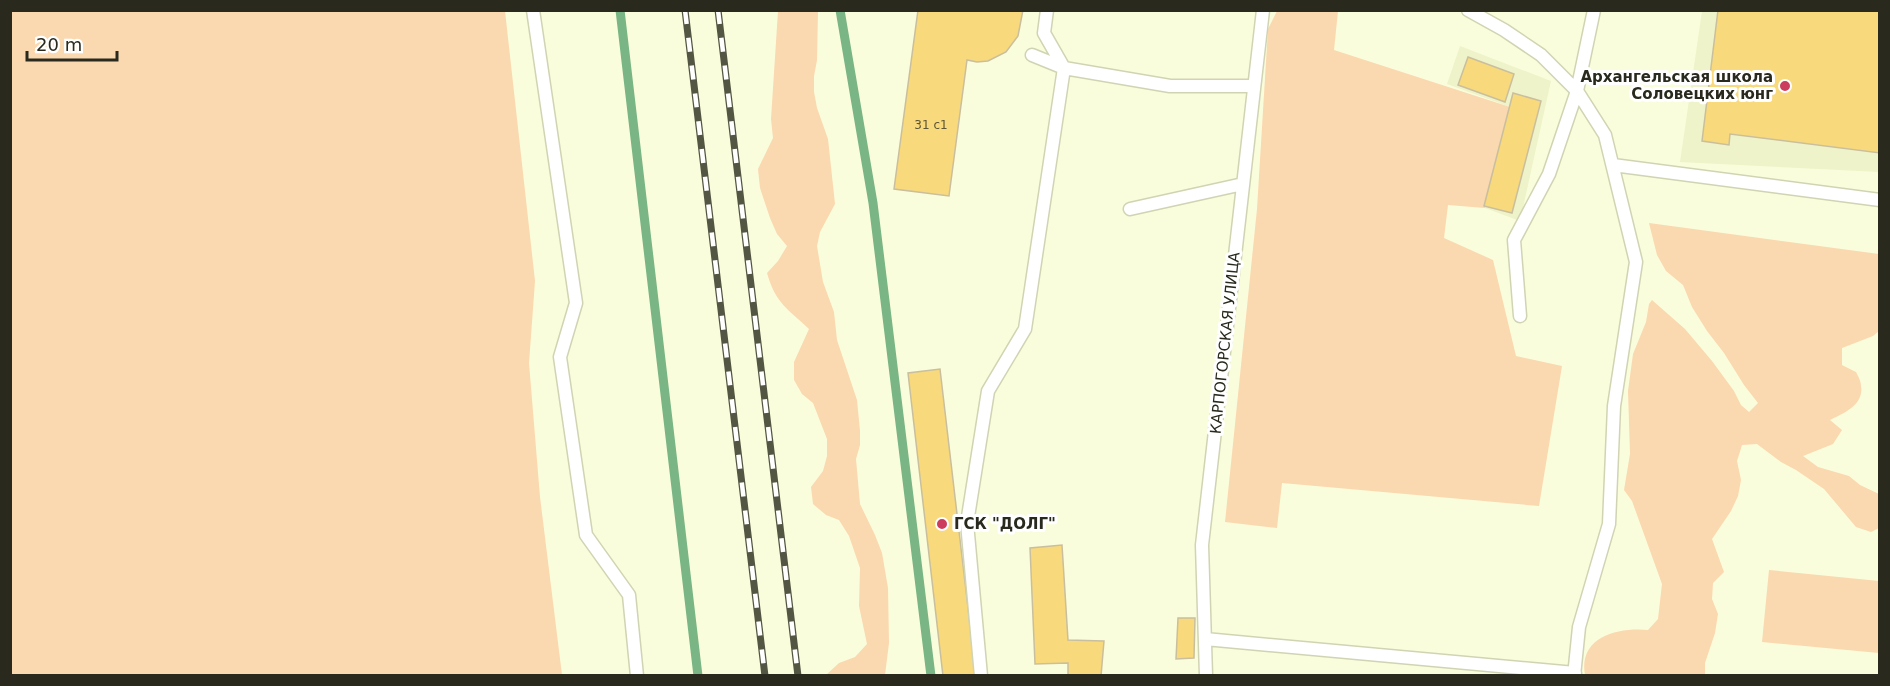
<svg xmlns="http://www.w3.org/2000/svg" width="1890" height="686" font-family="'DejaVu Sans',sans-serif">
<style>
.built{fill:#eff3c9}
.green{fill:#fad8b0}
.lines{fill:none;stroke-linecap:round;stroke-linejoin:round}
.stream{stroke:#7ab586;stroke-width:9}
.building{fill:#f8d97b;stroke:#c9bf9f;stroke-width:1.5}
.service-casing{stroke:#d1d4b3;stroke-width:15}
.service{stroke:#fff;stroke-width:12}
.rail-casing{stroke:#545644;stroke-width:7}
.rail{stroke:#fff;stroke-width:4.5;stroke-dasharray:14;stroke-linecap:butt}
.poi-dot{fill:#cc3d5d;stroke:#fff;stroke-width:2}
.labels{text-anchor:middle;stroke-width:6;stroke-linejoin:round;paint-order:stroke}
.number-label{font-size:12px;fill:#5d5634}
.poi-label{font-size:15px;font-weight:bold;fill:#292a1d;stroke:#fff;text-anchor:end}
.street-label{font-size:15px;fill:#292a1d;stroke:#fff}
</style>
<rect width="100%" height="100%" fill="#fafddb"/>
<path class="built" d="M 1702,11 L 1879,11 L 1879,172 L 1680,162 Z
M 1460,46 L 1551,81 L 1520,221 L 1485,208 L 1510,107 L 1447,84 Z"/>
<path class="green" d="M 10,11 L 505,11 L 535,281 L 529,363 L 540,497 L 562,675 L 11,675 Z
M 778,11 L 818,11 L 817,60 L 814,76 L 814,92 L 817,108 L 828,139 L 835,204 L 820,232 L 817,246 L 823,282 L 834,312 L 837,340 L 857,400 L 860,431 L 860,445 L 856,459 L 860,504 L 875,535 L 882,553 L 888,588 L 889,643 L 885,675 L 826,675 L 839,663 L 855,657 L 867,644 L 859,606 L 860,568 L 849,536 L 839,520 L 826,515 L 813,504 L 811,487 L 823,471 L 827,456 L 827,439 L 813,403 L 802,394 L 794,380 L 794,362 L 809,329 C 787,308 776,304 767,273 L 778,261 L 787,246 L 777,234 L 770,218 L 760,188 L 758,169 L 773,138 L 771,119 Z
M 1277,11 L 1338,11 L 1334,50 L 1510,107 L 1485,208 L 1448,205 L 1444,238 L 1493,260 L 1516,356 L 1562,366 L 1539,506 L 1282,483 L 1277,528 L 1225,522 L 1257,209 L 1268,29 Z
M 1649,223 L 1879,254 L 1879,331 L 1873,336 L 1842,348 L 1842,365 L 1856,372 C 1858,376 1861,381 1861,386 C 1864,405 1844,413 1830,420 L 1842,430 L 1833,444 L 1803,456 L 1818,467 L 1849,476 L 1860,485 L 1879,494 L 1879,528 L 1871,532 L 1856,527 L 1824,489 L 1796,470 L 1781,462 L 1757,444 L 1742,445 L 1737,461 L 1741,480 L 1738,496 L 1731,511 L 1712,539 L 1724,572 L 1713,583 L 1712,599 L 1718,614 L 1715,633 L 1705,663 L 1705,675 L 1585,675 C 1578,637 1618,627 1648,630 L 1658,619 L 1662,584 L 1632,501 L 1624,490 L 1630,454 L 1628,391 L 1633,354 L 1646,322 L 1649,304 L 1652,300 L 1685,329 L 1712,361 L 1734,391 L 1741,405 L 1749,412 L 1758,403 L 1744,385 L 1724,353 L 1707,331 L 1692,307 L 1683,285 L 1666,271 L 1657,255 Z
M 1769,570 L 1879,581 L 1879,653 L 1762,642 Z"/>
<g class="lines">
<path class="stream" d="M 620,10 L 698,676
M 840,10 L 873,203 L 931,676"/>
</g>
<path class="building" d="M 918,10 L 1023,10 L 1018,36 L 1006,52 L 988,61 L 977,62 L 967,60 L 949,196 L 894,189 Z
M 1718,10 L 1880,10 L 1880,153 L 1730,134 L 1729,145 L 1702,141 Z
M 1468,57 L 1514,74 L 1505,102 L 1458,85 Z
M 1513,93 L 1541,101 L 1512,213 L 1484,206 Z
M 940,369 L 976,676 L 943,676 L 908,373 Z
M 1062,545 L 1068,640 L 1104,641 L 1101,676 L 1068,676 L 1068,663 L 1035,664 L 1030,548 Z
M 1178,618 L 1195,618 L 1194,658 L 1176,659 Z"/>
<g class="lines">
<defs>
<path id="service" d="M 533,10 L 576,303 L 560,357 L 586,535 L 629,595 L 637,676
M 1468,10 L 1504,30 L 1541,55 L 1577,91 L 1605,135 L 1636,262 L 1614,406 L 1609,524 L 1579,627 L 1574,676
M 1032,55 L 1064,68 L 1170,86 L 1254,86
M 1613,165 L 1880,200
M 1130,209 L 1243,184
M 1520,316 L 1514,240 L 1549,174 L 1577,91 L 1594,10
M 1205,639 L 1575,673
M 981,676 L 967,523 L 988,391 L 1025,329 L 1064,68 L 1044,33 L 1047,10
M 1206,676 L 1202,545 L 1263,10"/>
</defs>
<use href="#service" class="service-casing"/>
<use href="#service" class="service"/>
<defs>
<path id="rail" d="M 685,10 L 765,676
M 718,10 L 798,676"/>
</defs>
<use href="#rail" class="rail-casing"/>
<use href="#rail" class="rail"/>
</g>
<g class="poi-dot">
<circle cx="1785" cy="86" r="6"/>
<circle cx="942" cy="524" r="6"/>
</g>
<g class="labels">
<g class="number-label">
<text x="931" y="129">31 с1</text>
</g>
<g class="poi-label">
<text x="1773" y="82">Архангельская школа<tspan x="1773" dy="17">Соловецких юнг</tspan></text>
<text x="954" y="529" text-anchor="start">ГСК "ДОЛГ"</text>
</g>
<g class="street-label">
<text transform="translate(1225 343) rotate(-84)" y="5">КАРПОГОРСКАЯ УЛИЦА</text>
</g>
</g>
<rect width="1890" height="686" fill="none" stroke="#292a1d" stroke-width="24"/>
<path d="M27 51v9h90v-9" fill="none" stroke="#292a1d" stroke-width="3"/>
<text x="36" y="51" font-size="18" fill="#292a1d" stroke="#ffffff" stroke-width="4.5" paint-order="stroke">20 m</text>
</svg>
